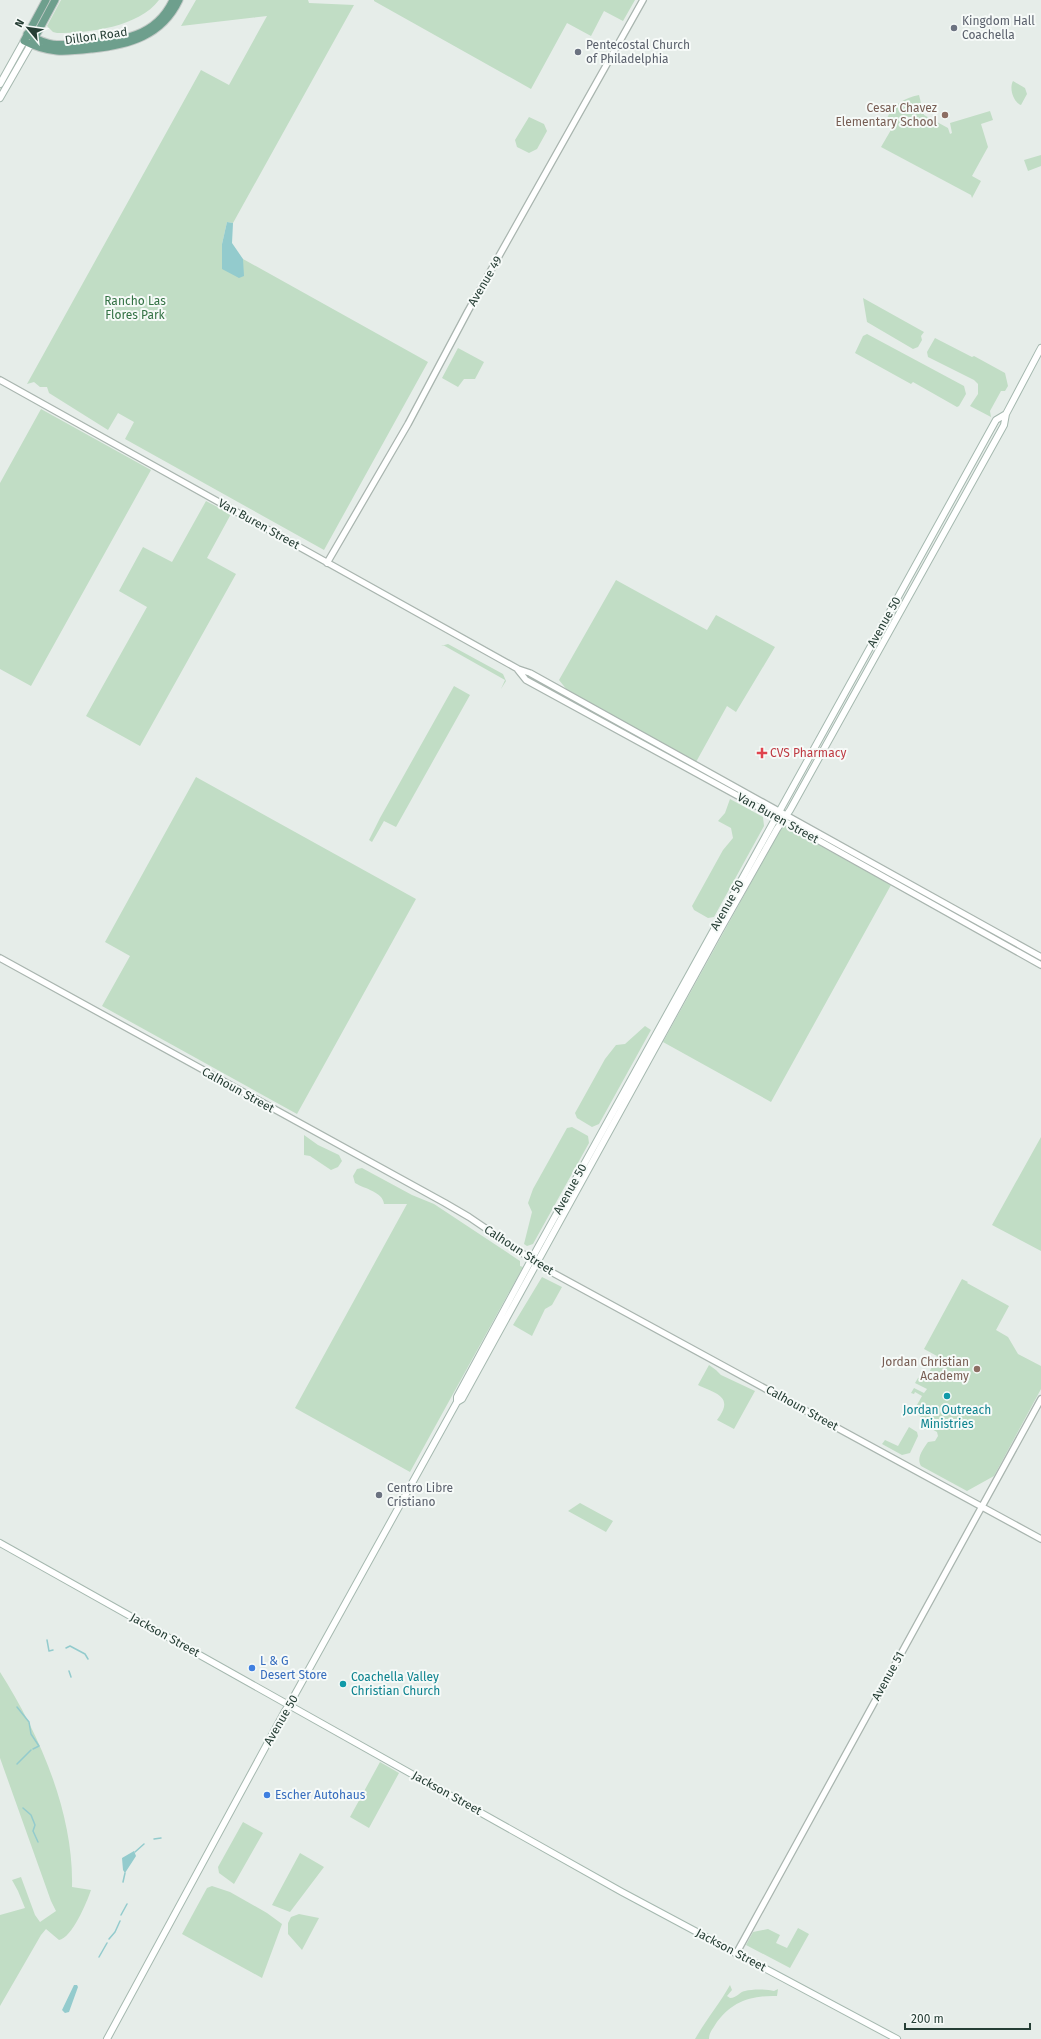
<svg xmlns="http://www.w3.org/2000/svg" width="1041" height="2039" font-family="'Fira Sans',sans-serif">
<style>
.green{fill:#c1ddc5}
.water{fill:#93cbcd}
.lines{fill:none;stroke-linecap:round;stroke-linejoin:round}
.stream{stroke:#93cbcd;stroke-width:1.5}
.tertiary-casing{stroke:#a9b5af;stroke-width:8}
.secondary-casing{stroke:#a5b8af;stroke-width:8}
.primary-casing{stroke:#c2c9c6;stroke-width:9}
.tertiary{stroke:#fff;stroke-width:5.5}
.secondary{stroke:#fff;stroke-width:6}
.primary{stroke:#6e9f8d;stroke-width:7}
.worship-dot{fill:#6b7280;stroke:#f6faf8;stroke-width:1.5}
.education-dot{fill:#8d6e63;stroke:#f6faf8;stroke-width:1.5}
.health-dot{fill:#e0444e;stroke:#f6faf8;stroke-width:1.5}
.culture-dot{fill:#0f9aa8;stroke:#f6faf8;stroke-width:1.5}
.shop-dot{fill:#3f7fe0;stroke:#f6faf8;stroke-width:1.5}
.labels{text-anchor:middle;stroke-width:4;stroke-linejoin:round;paint-order:stroke}
.worship-label{font-size:12px;fill:#5b616d;stroke:#f6faf8;text-anchor:start}
.street-label{font-size:12px;fill:#263e35;stroke:#f6faf8}
.education-label{font-size:12px;fill:#785e54;stroke:#f6faf8;text-anchor:end}
.park-label{font-size:12px;fill:#337244;stroke:#f6faf8}
.health-label{font-size:12px;fill:#be3a42;stroke:#f6faf8;text-anchor:start}
.culture-label{font-size:12px;fill:#0d838f;stroke:#f6faf8}
.shop-label{font-size:12px;fill:#366cbe;stroke:#f6faf8;text-anchor:start}
</style>
<rect width="100%" height="100%" fill="#e6ede9"/>
<path class="green" d="M 61,0 L 159,0 C 139,27 89,33 57,33 L 53,32 L 47,26 Z
M 196,0 L 308,0 L 309,3 L 354,5 L 233,223 L 227,222 L 222,244 L 223,255 L 243,259 L 428,362 L 324,550 L 125,439 L 134,422 L 118,413 L 108,430 L 49,393 L 47,387 L 40,387 L 34,382 L 27,384 L 201,70 L 229,85 L 267,16 L 181,26 Z
M 374,0 L 635,0 L 623,21 L 604,11 L 591,36 L 567,23 L 531,89 L 374,1 Z
M 1013,81 L 1025,88 L 1027,94 L 1021,105 C 1013,102 1009,88 1013,81 Z
M 919,95 L 924,115 L 948,128 L 950,134 L 952,133 L 950,123 L 990,111 L 993,120 L 981,124 L 988,147 L 972,176 L 981,181 L 972,198 L 971,195 L 881,147 L 895,123 L 887,118 C 894,104 904,98 919,95 Z
M 529,117 L 544,124 L 547,131 L 537,149 L 529,153 L 517,147 L 515,140 Z
M 1041,155 L 1041,166 L 1028,171 L 1024,160 Z
M 863,298 L 924,332 L 921,336 L 922,340 L 918,347 L 913,349 L 867,322 Z
M 867,334 L 964,386 L 966,394 L 959,406 L 957,407 L 913,382 L 911,384 L 855,353 L 863,336 Z
M 935,338 L 972,357 L 974,356 L 1005,373 L 1008,386 L 1005,391 L 1001,391 L 990,411 L 991,417 L 970,406 L 978,394 L 978,384 L 974,380 L 928,357 L 927,352 Z
M 458,348 L 484,362 L 475,379 L 464,379 L 458,387 L 442,378 Z
M 41,409 L 151,470 L 31,686 L 0,669 L 0,483 Z
M 206,501 L 231,514 L 207,558 L 236,574 L 140,746 L 86,716 L 147,607 L 119,591 L 143,547 L 172,562 Z
M 616,580 L 707,630 L 716,615 L 775,647 L 736,712 L 727,706 L 696,762 L 567,690 L 559,680 Z
M 448,644 L 503,674 L 506,681 L 501,689 L 505,680 L 443,645 L 441,646 L 439,652 L 441,646 Z
M 454,686 L 470,695 L 396,827 L 384,821 L 372,842 L 369,840 L 380,818 Z
M 196,777 L 416,899 L 297,1114 L 102,1006 L 130,956 L 105,942 Z
M 730,799 L 763,817 L 764,826 L 714,917 L 708,918 L 694,910 L 692,906 L 723,850 L 733,838 L 731,828 L 718,821 L 725,813 Z
M 783,825 L 891,885 L 771,1102 L 663,1042 Z
M 645,1026 L 651,1030 L 599,1124 L 592,1127 L 577,1118 L 575,1113 L 605,1059 L 616,1045 L 625,1044 Z
M 572,1127 L 588,1136 L 589,1143 L 533,1244 L 527,1246 L 524,1244 L 532,1212 L 528,1203 L 533,1189 L 567,1128 Z
M 304,1135 L 318,1145 L 339,1155 L 342,1161 L 338,1167 L 331,1170 L 310,1156 L 304,1155 Z
M 1041,1137 L 1041,1251 L 992,1225 Z
M 362,1168 L 412,1195 L 434,1204 L 520,1261 L 520,1266 L 523,1267 L 410,1472 L 295,1408 L 407,1204 L 384,1204 C 383,1192 365,1189 355,1183 L 353,1176 L 357,1169 Z
M 542,1277 L 562,1287 L 552,1305 L 545,1309 L 532,1336 L 513,1325 Z
M 962,1279 L 968,1282 L 967,1283 L 1009,1306 L 996,1330 L 1008,1337 L 1018,1354 L 1041,1366 L 1041,1389 L 994,1476 L 967,1491 L 921,1466 C 916,1458 923,1449 928,1442 L 935,1441 L 938,1436 L 937,1432 L 921,1423 L 923,1418 L 913,1412 L 922,1396 L 915,1392 L 914,1394 L 911,1393 L 914,1388 L 924,1393 L 927,1389 L 915,1383 L 918,1378 L 928,1375 L 937,1356 L 924,1349 Z
M 709,1365 L 716,1370 L 721,1375 L 755,1391 L 734,1429 L 717,1420 C 735,1396 716,1394 698,1385 Z
M 909,1427 L 917,1432 L 918,1436 L 910,1453 L 902,1455 L 882,1444 L 885,1440 L 898,1446 Z
M 580,1503 L 613,1521 L 606,1532 L 568,1511 Z
M 0,1672 C 39,1733 74,1813 72,1887 L 91,1890 C 87,1902 72,1938 59,1940 L 46,1929 L 41,1935 L 0,2006 L 0,1915 L 25,1908 L 18,1891 L 12,1880 L 21,1877 L 35,1915 L 40,1922 L 56,1911 L 51,1901 L 0,1758 Z
M 380,1762 L 399,1773 L 369,1828 L 350,1817 Z
M 243,1822 L 263,1833 L 234,1884 L 219,1873 L 218,1867 Z
M 300,1853 L 324,1867 L 290,1912 L 272,1905 Z
M 212,1886 L 230,1892 L 267,1913 L 282,1924 L 262,1978 L 182,1934 L 207,1888 Z
M 299,1914 L 319,1918 L 302,1950 L 288,1934 L 288,1923 L 291,1917 Z
M 798,1928 L 809,1934 L 790,1968 L 746,1945 L 753,1932 L 768,1929 L 780,1935 L 776,1943 L 787,1948 Z
M 730,1985 L 732,1990 L 727,1996 L 730,1998 C 737,1998 739,1992 745,1991 C 752,1989 767,1989 774,1991 L 778,1989 L 777,1996 C 751,1995 730,2002 715,2025 C 712,2030 709,2033 709,2039 L 695,2039 C 706,2020 720,2003 730,1985 Z"/>
<path class="water" d="M 227,222 L 233,223 L 232,243 L 243,259 L 244,276 L 239,278 L 222,269 L 222,244 Z
M 134,1851 L 136,1856 L 125,1873 L 123,1870 L 122,1858 Z
M 74,1985 L 77,1985 L 78,1987 L 69,2012 L 65,2013 L 62,2010 Z"/>
<g class="lines">
<path class="stream" d="M 47,1640 L 49,1651 L 53,1650
M 66,1648 L 70,1646 L 85,1654 L 88,1659
M 69,1671 L 71,1677
M 17,1707 L 29,1722 L 31,1734 L 39,1746 L 33,1749
M 17,1764 L 31,1750
M 23,1808 L 31,1815 L 35,1825 L 33,1831 L 38,1842
M 154,1839 L 161,1838
M 135,1852 L 144,1844
M 123,1882 L 125,1873
M 121,1915 L 127,1904
M 109,1939 L 115,1932 L 120,1921
M 99,1957 L 107,1943"/>
<defs>
<path id="tertiary" d="M 0,380 L 518,669 L 530,673 L 1041,957
M 327,563 L 408,424 L 468,311 L 643,0
M 518,670 L 526,680 L 782,820 L 1041,965
M 0,958 L 445,1203 L 469,1217 L 544,1268 L 1041,1539
M 736,1954 L 1041,1399"/>
<path id="secondary" d="M 0,84 L 24,41
M 0,98 L 31,44
M 457,1402 L 462,1399 L 720,930 L 777,829 L 790,810 L 1004,425 L 1006,414 L 1041,348
M 0,1543 L 622,1892 L 897,2039
M 107,2039 L 285,1711 L 293,1698 L 457,1402 L 457,1397 L 536,1251 L 996,420 L 1006,414"/>
<path id="primary" d="M 46,0 L 24,41 C 49,54 65,52 92,49 C 129,45 162,36 179,0
M 27,34 C 52,48 60,45 87,43 C 122,40 156,37 173,0
M 33,41 L 55,0"/>
</defs>
<use href="#tertiary" class="tertiary-casing"/>
<use href="#secondary" class="secondary-casing"/>
<use href="#primary" class="primary-casing"/>
<use href="#tertiary" class="tertiary"/>
<use href="#secondary" class="secondary"/>
<use href="#primary" class="primary"/>
</g>
<g class="worship-dot">
<circle cx="954" cy="28" r="4"/>
<circle cx="578" cy="52" r="4"/>
<circle cx="379" cy="1495" r="4"/>
</g>
<g class="education-dot">
<circle cx="945" cy="115" r="4"/>
<circle cx="977" cy="1369" r="4"/>
</g>
<path class="health-dot" d="M760 747h4v4h4v4h-4v4h-4v-4h-4v-4h4z"/>
<g class="culture-dot">
<circle cx="947" cy="1396" r="4"/>
<circle cx="343" cy="1684" r="4"/>
</g>
<g class="shop-dot">
<circle cx="252" cy="1668" r="4"/>
<circle cx="267" cy="1795" r="4"/>
</g>
<g class="labels">
<g class="worship-label">
<text x="962" y="25">Kingdom Hall<tspan x="962" dy="14">Coachella</tspan></text>
<text x="586" y="49">Pentecostal Church<tspan x="586" dy="14">of Philadelphia</tspan></text>
<text x="387" y="1492">Centro Libre<tspan x="387" dy="14">Cristiano</tspan></text>
</g>
<g class="street-label">
<text transform="translate(96 36) rotate(-8)" y="4">Dillon Road</text>
<text transform="translate(485 281) rotate(-60)" y="4">Avenue 49</text>
<text transform="translate(259 524) rotate(29)" y="4">Van Buren Street</text>
<text transform="translate(884 622) rotate(-61)" y="4">Avenue 50</text>
<text transform="translate(778 818) rotate(29)" y="4">Van Buren Street</text>
<text transform="translate(727 905) rotate(-61)" y="4">Avenue 50</text>
<text transform="translate(238 1090) rotate(29)" y="4">Calhoun Street</text>
<text transform="translate(570 1189) rotate(-61)" y="4">Avenue 50</text>
<text transform="translate(519 1250) rotate(33)" y="4">Calhoun Street</text>
<text transform="translate(802 1408) rotate(29)" y="4">Calhoun Street</text>
<text transform="translate(165 1635) rotate(29)" y="4">Jackson Street</text>
<text transform="translate(888 1676) rotate(-61)" y="4">Avenue 51</text>
<text transform="translate(281 1720) rotate(-60)" y="4">Avenue 50</text>
<text transform="translate(447 1793) rotate(29)" y="4">Jackson Street</text>
<text transform="translate(731 1950) rotate(28)" y="4">Jackson Street</text>
</g>
<g class="education-label">
<text x="937" y="112">Cesar Chavez<tspan x="937" dy="14">Elementary School</tspan></text>
<text x="969" y="1366">Jordan Christian<tspan x="969" dy="14">Academy</tspan></text>
</g>
<g class="park-label">
<text x="135" y="305">Rancho Las<tspan x="135" dy="14">Flores Park</tspan></text>
</g>
<g class="health-label">
<text x="770" y="757">CVS Pharmacy</text>
</g>
<g class="culture-label">
<text x="947" y="1414">Jordan Outreach<tspan x="947" dy="14">Ministries</tspan></text>
<text x="351" y="1681" text-anchor="start">Coachella Valley<tspan x="351" dy="14">Christian Church</tspan></text>
</g>
<g class="shop-label">
<text x="260" y="1665">L &amp; G<tspan x="260" dy="14">Desert Store</tspan></text>
<text x="275" y="1799">Escher Autohaus</text>
</g>
</g>
<g transform="translate(28 28) rotate(299)" stroke="#f6faf8" stroke-width="3" paint-order="stroke">
<path d="M0-3L7 15L0 10L-7 15Z" fill="#263e35"/>
<text y="-6" font-size="11" font-weight="bold" text-anchor="middle" fill="#263e35">N</text>
</g>
<path d="M905 2023v6h125v-6" fill="none" stroke="#263e35" stroke-width="2"/>
<text x="911" y="2023" font-size="12" fill="#263e35" stroke="#f6faf8" stroke-width="3" paint-order="stroke">200 m</text>
</svg>
